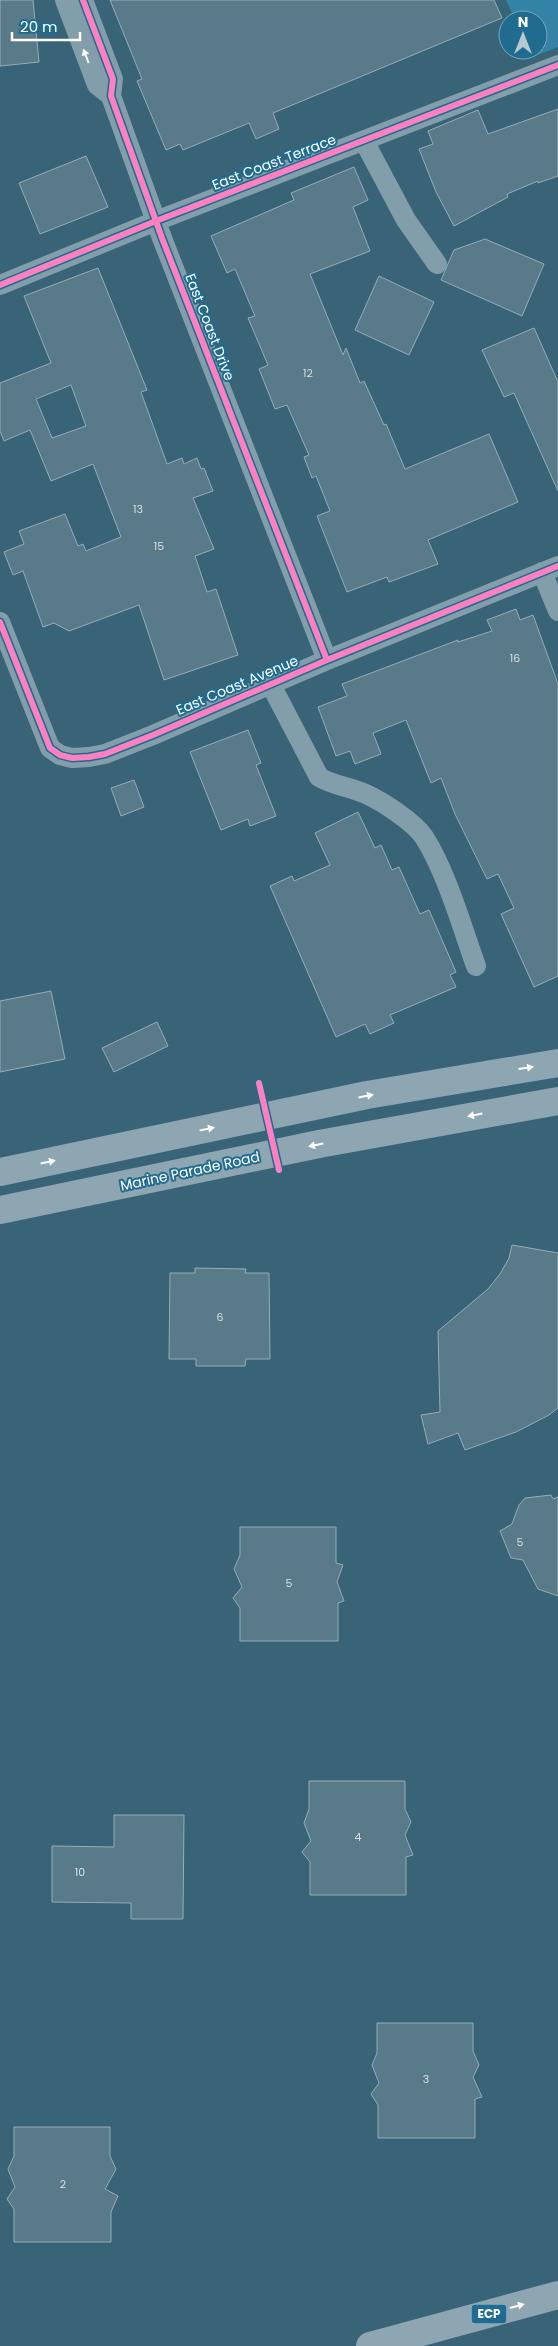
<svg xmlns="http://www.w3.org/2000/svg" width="558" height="2346" font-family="Poppins,sans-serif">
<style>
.green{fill:#3483a7}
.building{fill:#597a89;stroke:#95adb8;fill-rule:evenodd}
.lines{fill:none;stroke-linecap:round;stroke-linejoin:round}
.minor{stroke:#819eaa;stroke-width:20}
.primary{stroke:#8da6b2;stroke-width:28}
.motorway{stroke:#8ea6b2;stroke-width:28}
.cycleway-casing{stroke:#206c90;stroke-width:9}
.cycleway{stroke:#ff80c0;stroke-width:6}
.oneway{fill:#f9fafb}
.oneway2{fill:#fff}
.labels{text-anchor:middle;stroke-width:4;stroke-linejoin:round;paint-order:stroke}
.number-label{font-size:11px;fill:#d6dee2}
.shield{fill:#206c90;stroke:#bcd3de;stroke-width:1}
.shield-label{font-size:12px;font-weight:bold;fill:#fff}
.street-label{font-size:14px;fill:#fff;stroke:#206c90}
</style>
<rect width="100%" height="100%" fill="#396377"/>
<path class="green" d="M 506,0 L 558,0 L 558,47 L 530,58 L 527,50 L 538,50 L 538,20 L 515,20 Z"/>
<path class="building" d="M 0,0 L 33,0 L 39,62 L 0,66 Z
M 110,0 L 494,0 L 502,18 L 273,113 L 279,129 L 256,139 L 249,123 L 183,150 L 180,144 L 166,150 L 137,81 L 142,79 Z
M 558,109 L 558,176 L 538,183 L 538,181 L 507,194 L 508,197 L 454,226 L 436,192 L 419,149 L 433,144 L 428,131 L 478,110 L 488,134 Z
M 86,156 L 108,207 L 40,234 L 19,183 Z
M 354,167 L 368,200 L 353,207 L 370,251 L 310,274 L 343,355 L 346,348 L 360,383 L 364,381 L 384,425 L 386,424 L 405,469 L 489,434 L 518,502 L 428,540 L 438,564 L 389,582 L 387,577 L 347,592 L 317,516 L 330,511 L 316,476 L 312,478 L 304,457 L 309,455 L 287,405 L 275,409 L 259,369 L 268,365 L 248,318 L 255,316 L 235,269 L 227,273 L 211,236 L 294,200 L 291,193 Z
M 485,239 L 544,264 L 522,316 L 441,280 L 454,250 Z
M 98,268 L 147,390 L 141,392 L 167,464 L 182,458 L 184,464 L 197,458 L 201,469 L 204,468 L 213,491 L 193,498 L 214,549 L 195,556 L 207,592 L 216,589 L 238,655 L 164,680 L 139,605 L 69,631 L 54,623 L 43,627 L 23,571 L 13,575 L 4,552 L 24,544 L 19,531 L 65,514 L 78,546 L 83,544 L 86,551 L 121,537 L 93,464 L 51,481 L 30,430 L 4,441 L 0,431 L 0,383 L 51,363 L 24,296 ZM 71,385 L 86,426 L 52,438 L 36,399 Z
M 379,276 L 434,302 L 409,355 L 355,330 Z
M 534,328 L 558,382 L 558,491 L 514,393 L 504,397 L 482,350 Z
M 516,609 L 520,620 L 533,615 L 558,684 L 558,976 L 534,987 L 501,914 L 514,908 L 498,874 L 487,879 L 455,814 L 441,778 L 431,783 L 406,720 L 373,733 L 381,754 L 355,764 L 350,751 L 336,756 L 318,707 L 347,696 L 342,684 L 458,640 L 458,642 L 492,631 L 487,620 Z
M 248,730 L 261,763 L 256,765 L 276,816 L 250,826 L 248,819 L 221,830 L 190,752 Z
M 134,780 L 144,807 L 121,816 L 111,788 Z
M 358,812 L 375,848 L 381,845 L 392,870 L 399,867 L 420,914 L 429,910 L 456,972 L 450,975 L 456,987 L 390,1015 L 394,1023 L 370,1034 L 365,1024 L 336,1037 L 270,886 L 292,876 L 294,881 L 330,865 L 315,833 Z
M 51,991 L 65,1059 L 0,1072 L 0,1001 Z
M 157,1022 L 168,1046 L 114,1072 L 102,1048 Z
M 512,1245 L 558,1253 L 558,1408 L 549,1415 L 516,1432 L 465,1450 L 458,1433 L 428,1444 L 421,1415 L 440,1412 L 438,1331 L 488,1289 L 500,1274 L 509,1258 Z
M 195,1268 L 246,1269 L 245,1273 L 269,1273 L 270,1359 L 246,1359 L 245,1366 L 196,1366 L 196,1359 L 169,1359 L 170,1273 L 195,1273 Z
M 551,1495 L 553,1499 L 558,1497 L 558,1596 L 538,1589 L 523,1560 L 511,1558 L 500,1531 L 512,1524 L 519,1505 L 525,1498 Z
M 240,1527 L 336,1527 L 336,1563 L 343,1565 L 337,1582 L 344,1601 L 338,1603 L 338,1641 L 240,1641 L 240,1608 L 233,1598 L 242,1587 L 234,1569 L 240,1555 Z
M 309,1781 L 405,1781 L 405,1809 L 411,1822 L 405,1835 L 413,1855 L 406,1857 L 406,1895 L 310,1895 L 310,1862 L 302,1852 L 311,1841 L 304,1823 L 309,1809 Z
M 114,1815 L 184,1815 L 183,1919 L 131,1919 L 131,1903 L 52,1902 L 52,1846 L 114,1847 Z
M 377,2023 L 473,2023 L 473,2051 L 479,2065 L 473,2077 L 482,2097 L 475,2099 L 475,2138 L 378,2138 L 378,2105 L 371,2094 L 379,2083 L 372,2065 L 377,2053 Z
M 14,2127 L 110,2127 L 110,2156 L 116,2169 L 105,2189 L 118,2196 L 111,2212 L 111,2242 L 14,2242 L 14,2209 L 7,2199 L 15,2187 L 8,2169 L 14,2156 Z"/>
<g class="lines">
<path class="minor" d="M 65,0 L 97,85 L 111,96
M 83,0 L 113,79 L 111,96 L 162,238 L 327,660
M 364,141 L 406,220 L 437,264
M 0,285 L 156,221 L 558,65
M 542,572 L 558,611
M 0,622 L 50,748 L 60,755 L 72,758 L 89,757 L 105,754 L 153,735 L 327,660 L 558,566
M 271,685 L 319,777 C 334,786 351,787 366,794 C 383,802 414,822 424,837 C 446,871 462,927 476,966"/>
<path class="primary" d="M 0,1172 L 367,1095 L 558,1063
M 0,1210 L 319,1144 L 558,1101"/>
<path class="motorway" d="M 370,2346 L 558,2295"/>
<defs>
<path id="cycleway" d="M 83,0 L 113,79 L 111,96 L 162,238 L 327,660
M 0,285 L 156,221 L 558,65
M 0,622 L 50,748 L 60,755 L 72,758 L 89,757 L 105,754 L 153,735 L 327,660 L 558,566
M 259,1083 L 279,1170"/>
</defs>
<use href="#cycleway" class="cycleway-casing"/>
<use href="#cycleway" class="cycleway"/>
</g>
<defs><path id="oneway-solid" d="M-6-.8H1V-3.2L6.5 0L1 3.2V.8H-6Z" transform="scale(1.25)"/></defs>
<use class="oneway" href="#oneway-solid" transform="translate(86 56) rotate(-111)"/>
<g class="oneway2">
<use href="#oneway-solid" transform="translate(526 1068) rotate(-8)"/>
<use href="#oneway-solid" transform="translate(366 1096) rotate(-11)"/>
<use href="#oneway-solid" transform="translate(475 1115) rotate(169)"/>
<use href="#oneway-solid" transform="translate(207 1129) rotate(-12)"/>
<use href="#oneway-solid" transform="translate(316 1145) rotate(169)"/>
<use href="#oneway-solid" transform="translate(48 1162) rotate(-12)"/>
<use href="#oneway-solid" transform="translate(517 2306) rotate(-15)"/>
</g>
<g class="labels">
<g class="number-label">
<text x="308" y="377">12</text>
<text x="138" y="513">13</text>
<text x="159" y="550">15</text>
<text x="515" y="662">16</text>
<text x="220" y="1321">6</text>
<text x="520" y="1546">5</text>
<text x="289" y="1587">5</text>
<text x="358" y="1841">4</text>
<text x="80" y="1876">10</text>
<text x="426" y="2083">3</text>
<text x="63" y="2188">2</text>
</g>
<rect class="shield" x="471.5" y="2304.5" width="35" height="19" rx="4"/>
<g class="shield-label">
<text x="489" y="2318">ECP</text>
</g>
<g class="street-label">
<text transform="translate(274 162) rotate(-21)" y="5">East Coast Terrace</text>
<text transform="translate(210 327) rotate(69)" y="5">East Coast Drive</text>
<text transform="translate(237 685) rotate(-23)" y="5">East Coast Avenue</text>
<text transform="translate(190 1171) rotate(-12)" y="5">Marine Parade Road</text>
</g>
</g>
<g transform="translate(523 35)"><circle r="24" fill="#206c90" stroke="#79a7bc"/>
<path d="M0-4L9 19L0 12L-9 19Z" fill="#bac8cf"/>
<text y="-8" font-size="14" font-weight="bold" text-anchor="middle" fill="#ffffff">N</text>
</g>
<path d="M12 32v8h68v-8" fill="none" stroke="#ffffff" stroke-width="2.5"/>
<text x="20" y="32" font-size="15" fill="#ffffff" stroke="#206c90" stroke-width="4" paint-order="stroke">20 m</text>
</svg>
